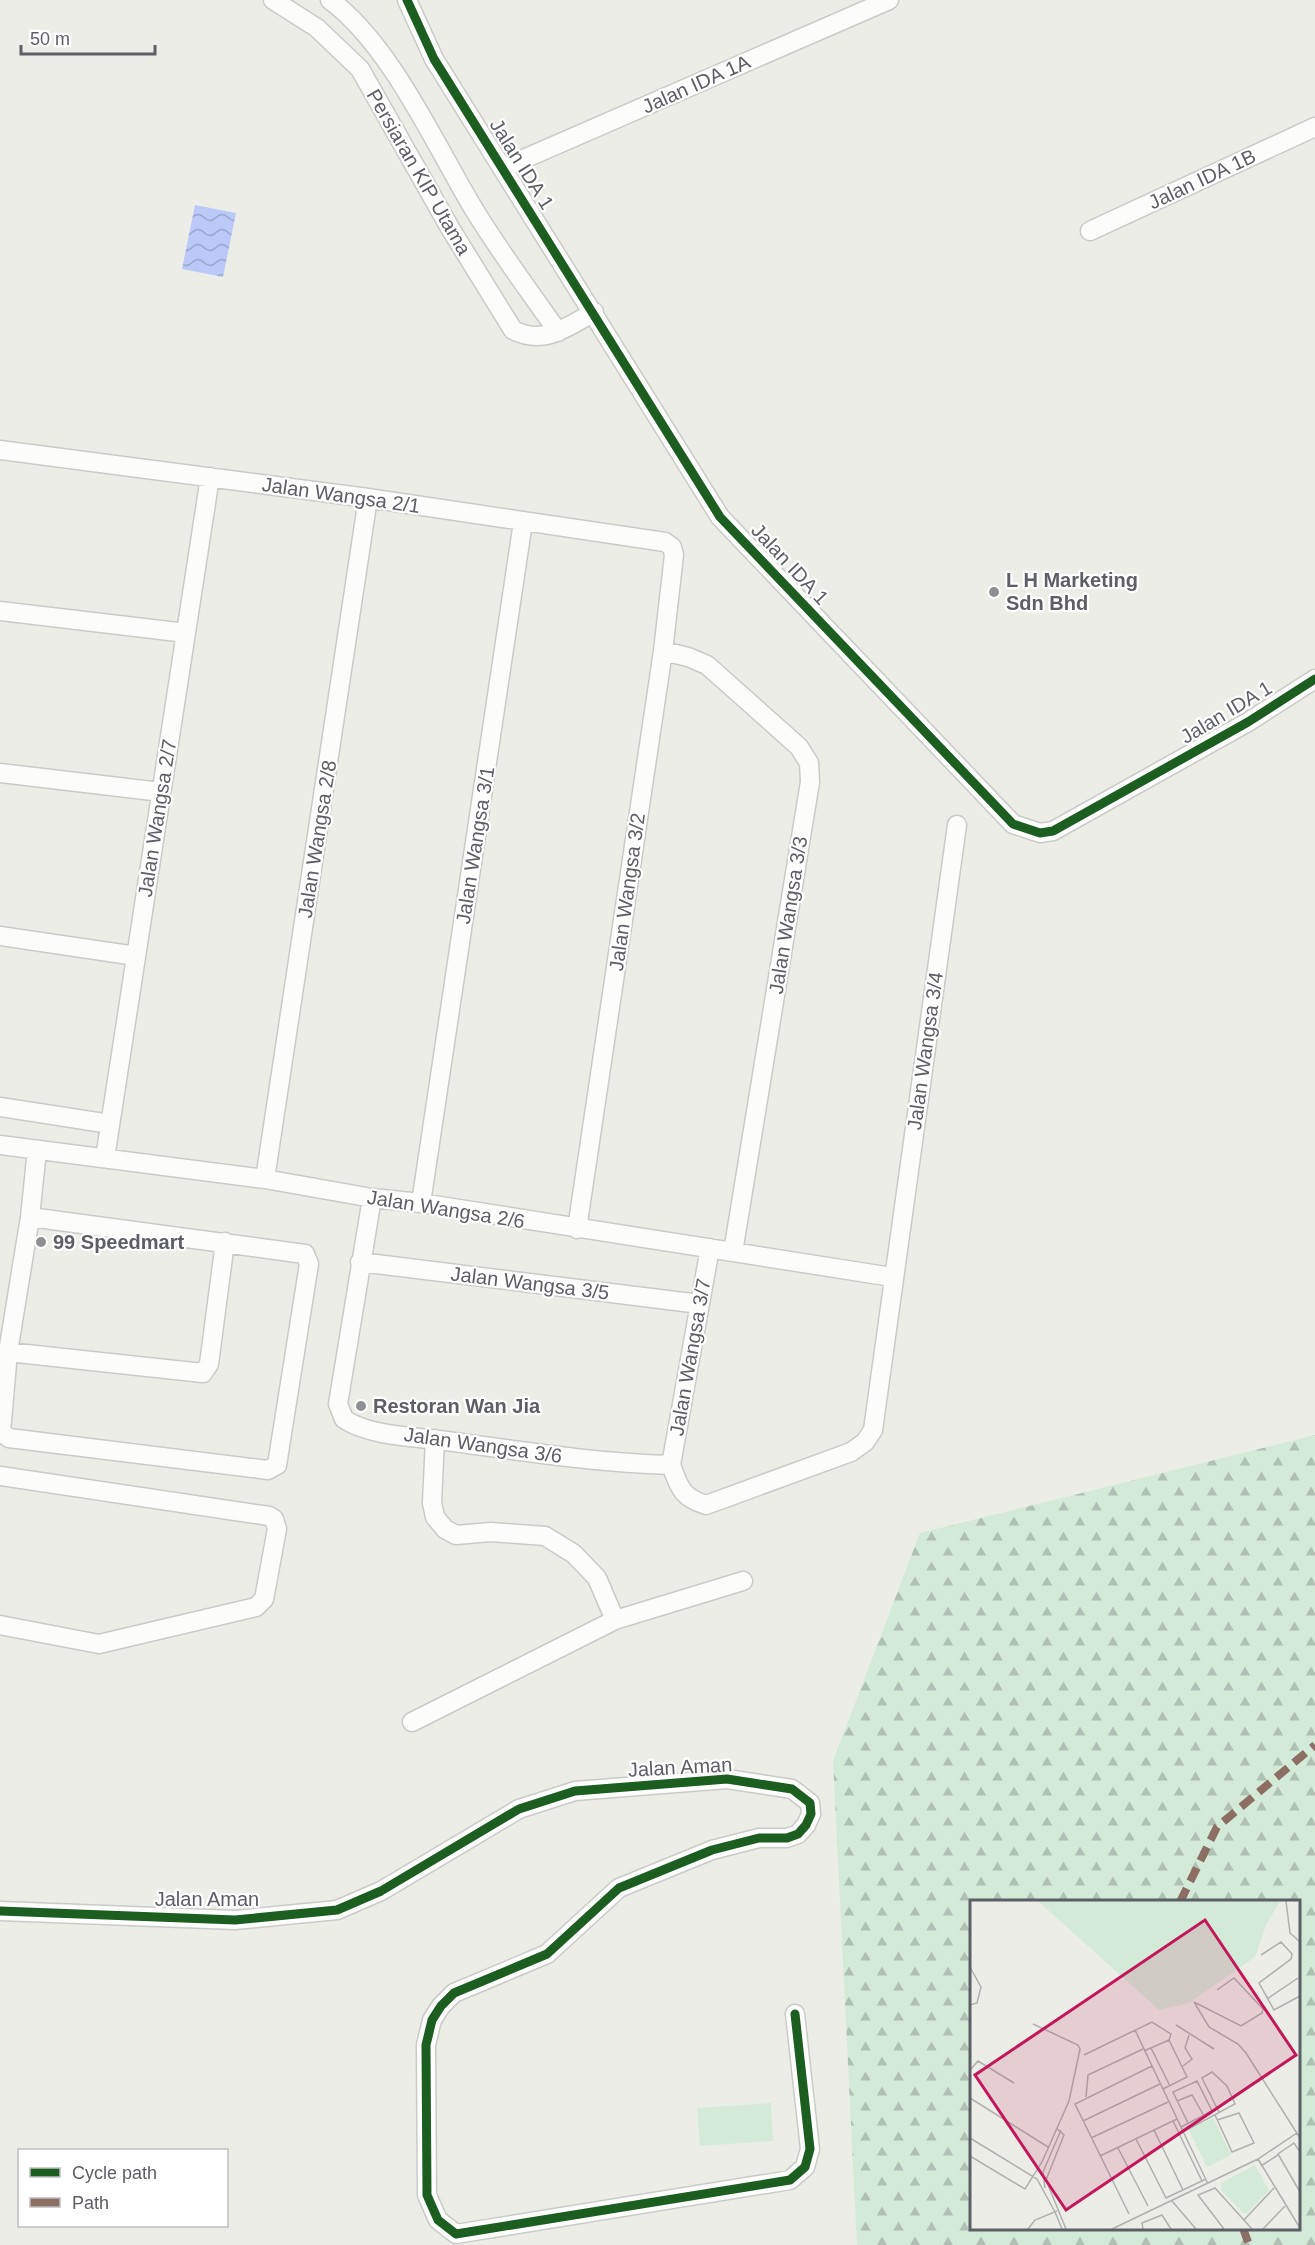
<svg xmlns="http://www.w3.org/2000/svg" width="1315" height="2245" font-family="Helvetica,sans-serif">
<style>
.green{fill:#d4ead9}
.forest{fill:url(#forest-firs);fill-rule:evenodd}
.water{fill:url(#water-waves)}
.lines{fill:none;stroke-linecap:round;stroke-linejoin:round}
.street-casing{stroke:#cacbc9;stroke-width:21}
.street{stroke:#fcfcfb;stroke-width:18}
.quiet{stroke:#8d6e63;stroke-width:8;stroke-dasharray:15 8;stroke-linecap:butt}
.cycleway-casing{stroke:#fff;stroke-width:13}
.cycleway{stroke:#1b5e20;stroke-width:9}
.poi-dot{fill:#8f9093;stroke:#fff;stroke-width:2}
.labels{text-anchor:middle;stroke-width:4.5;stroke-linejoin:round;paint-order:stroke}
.street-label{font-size:20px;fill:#5d5e66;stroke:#fff}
.poi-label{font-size:20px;font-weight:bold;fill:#5d5e66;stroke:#fff;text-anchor:start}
.inset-road{fill:none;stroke:#afb0af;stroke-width:1.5}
.view{fill:#c2185b;fill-opacity:0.15;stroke:#c2185b;stroke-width:3}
.inset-edge{fill:none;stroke:#5d5e66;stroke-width:3}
</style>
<defs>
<pattern id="forest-firs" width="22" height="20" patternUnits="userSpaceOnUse" patternTransform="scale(1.5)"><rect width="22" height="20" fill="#d4ead9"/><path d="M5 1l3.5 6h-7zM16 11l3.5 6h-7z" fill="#afc1b4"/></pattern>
<pattern id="water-waves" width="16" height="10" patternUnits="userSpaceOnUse" patternTransform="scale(1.5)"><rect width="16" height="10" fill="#bac9f8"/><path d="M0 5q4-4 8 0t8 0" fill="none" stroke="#9aa6cd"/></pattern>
</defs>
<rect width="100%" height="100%" fill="#ecede7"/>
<path class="green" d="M 771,2103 L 773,2141 L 700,2146 L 697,2108 Z"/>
<path class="forest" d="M 1315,1435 L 1315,2245 L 857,2245 L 833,1761 L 920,1533 ZM 972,1902 L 1298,1902 L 1298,2228 L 972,2228 Z"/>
<path class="water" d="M 195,205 L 236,213 L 223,277 L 182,269 Z"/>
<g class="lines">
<defs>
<path id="street" d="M 273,0 L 317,28 L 360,69 L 450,228 L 513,330 C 544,346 567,327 594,312
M 330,0 C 391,45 435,145 475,211 C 500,252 530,292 558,332
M 407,0 L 434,59 L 720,517 L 1013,824 L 1040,833 L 1053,831 L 1248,722 L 1315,679
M 503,168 L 889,0
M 1090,231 L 1315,127
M 0,450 L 368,498 L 665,542 L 672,547 L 674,555 L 663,651 L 577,1229
M 0,611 L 186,633
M 663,651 L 688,657 L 707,665 L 799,747 L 809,763 L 810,782 L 733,1252
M 0,773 L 161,792
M 0,936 L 136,956
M 0,1107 L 110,1124
M 0,1145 L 265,1179 L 372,1198 L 421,1203 L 892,1277
M 105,1158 L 210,477
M 265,1179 L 368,498
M 372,1198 L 338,1404 L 344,1419 C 368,1436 417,1437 447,1441 C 521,1451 595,1463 671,1465
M 421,1203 L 523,522
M 30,1217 L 305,1254 L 309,1264 L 277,1465 L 268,1470 L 9,1438 L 1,1432 L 8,1352 L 30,1217 L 37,1150
M 360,1262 L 700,1304
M 8,1352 L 203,1373 L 209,1364 L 225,1242
M 435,1439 L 432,1503 L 435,1517 L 445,1529 L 456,1535 L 491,1532 L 545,1536 L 574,1554 L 597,1578 L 615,1620
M 671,1465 C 680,1488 681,1497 706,1505 L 851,1452 L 865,1442 L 873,1430 L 957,825
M 671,1465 L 710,1248
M 0,1476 L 269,1516 L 274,1519 L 277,1529 L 264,1599 L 256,1607 L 99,1644 L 0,1625
M 412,1722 L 615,1620 L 743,1581
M 0,1911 L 235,1920 L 337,1910 L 381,1891 L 519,1809 L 575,1791 L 727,1779 L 792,1789 L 810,1803 L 811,1814 L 806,1825 L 798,1834 L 787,1838 L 759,1838 L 712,1850 L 619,1888 L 547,1954 L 454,1993 L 441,2006 L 432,2020 L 426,2045 L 427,2195 L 438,2220 L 456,2234 L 790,2180 L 805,2167 L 810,2149 L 795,2014"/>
</defs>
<use href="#street" class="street-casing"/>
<use href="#street" class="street"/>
<path class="quiet" d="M 1180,1902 L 1217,1827 L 1315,1745
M 1243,2228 L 1249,2245"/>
<defs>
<path id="cycleway" d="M 407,0 L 434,59 L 720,517 L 1013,824 L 1040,833 L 1053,831 L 1248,722 L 1315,679
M 0,1911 L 235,1920 L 337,1910 L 381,1891 L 519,1809 L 575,1791 L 727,1779 L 792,1789 L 810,1803 L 811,1814 L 806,1825 L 798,1834 L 787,1838 L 759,1838 L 712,1850 L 619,1888 L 547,1954 L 454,1993 L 441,2006 L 432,2020 L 426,2045 L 427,2195 L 438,2220 L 456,2234 L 790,2180 L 805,2167 L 810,2149 L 795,2014"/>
</defs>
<use href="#cycleway" class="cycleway-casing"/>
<use href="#cycleway" class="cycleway"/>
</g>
<g class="poi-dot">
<circle cx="994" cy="592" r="6"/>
<circle cx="41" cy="1242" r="6"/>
<circle cx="361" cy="1406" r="6"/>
</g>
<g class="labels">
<g class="street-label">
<text transform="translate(696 84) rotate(-24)" y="7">Jalan IDA 1A</text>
<text transform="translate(522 164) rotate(58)" y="7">Jalan IDA 1</text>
<text transform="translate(419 172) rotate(60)" y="7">Persiaran KIP Utama</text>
<text transform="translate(1202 179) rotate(-25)" y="7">Jalan IDA 1B</text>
<text transform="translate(341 495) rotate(8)" y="7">Jalan Wangsa 2/1</text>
<text transform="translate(790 564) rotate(47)" y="7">Jalan IDA 1</text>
<text transform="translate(1226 712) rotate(-31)" y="7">Jalan IDA 1</text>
<text transform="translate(157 818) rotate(-81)" y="7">Jalan Wangsa 2/7</text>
<text transform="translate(317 839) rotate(-81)" y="7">Jalan Wangsa 2/8</text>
<text transform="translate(475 845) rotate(-81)" y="7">Jalan Wangsa 3/1</text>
<text transform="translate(627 892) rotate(-82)" y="7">Jalan Wangsa 3/2</text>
<text transform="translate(788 915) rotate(-81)" y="7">Jalan Wangsa 3/3</text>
<text transform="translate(925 1051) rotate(-82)" y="7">Jalan Wangsa 3/4</text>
<text transform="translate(446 1209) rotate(9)" y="7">Jalan Wangsa 2/6</text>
<text transform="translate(530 1283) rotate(7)" y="7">Jalan Wangsa 3/5</text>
<text transform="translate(690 1357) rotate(-80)" y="7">Jalan Wangsa 3/7</text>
<text transform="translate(483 1445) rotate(8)" y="7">Jalan Wangsa 3/6</text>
<text transform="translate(680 1767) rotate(-3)" y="7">Jalan Aman</text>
<text x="207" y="1906">Jalan Aman</text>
</g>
<g class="poi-label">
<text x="1006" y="587">L H Marketing<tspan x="1006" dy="23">Sdn Bhd</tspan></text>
<text x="53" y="1249">99 Speedmart</text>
<text x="373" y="1413">Restoran Wan Jia</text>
</g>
</g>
<g transform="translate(970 1900)">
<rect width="330" height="330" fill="#ecede7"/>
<path d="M 243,218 L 261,255 L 237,267 L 219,230 ZM 285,265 L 299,290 L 277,313 L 273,313 L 251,290 L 251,283 Z" fill="#d4ead9"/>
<path d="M 68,1 L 310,1 L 296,25 L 285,57 L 219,103 L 189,110 Z" fill="#d4ead9"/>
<path class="inset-road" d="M 316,1 L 320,33 L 330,42M 291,55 L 311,42 L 322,54 L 321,59 L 289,83 L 304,110 L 330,96M 0,67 L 11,87 L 7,103 L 0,105M 297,99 L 328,78M 224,102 L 239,127 L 268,144 L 276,153 L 330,238M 224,102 L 271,126 L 292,113 L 293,109 L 264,78 L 247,90M 206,125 L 244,149M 165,130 L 238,284M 181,148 L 200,186M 174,151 L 199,140M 114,155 L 182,122 L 201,134 L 199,140M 213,166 L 222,159 L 215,148 L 219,135M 0,170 L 8,161 L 44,183M 193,189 L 217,177 L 199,140M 116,197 L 118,175 L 173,149M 0,198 L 78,247M 207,201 L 222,195 L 234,216M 245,215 L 262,252 L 284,243 L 269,213 L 247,220M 113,221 L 190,184M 203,221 L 232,281M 211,227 L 242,211 L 227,181 L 203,192 L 218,223M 86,228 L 94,235 L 76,280 L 96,329M 184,230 L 213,290M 213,232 L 265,204 L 257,186 L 242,172 L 232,178 L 249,212M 0,238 L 67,279 L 85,312M 121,238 L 198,202M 166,239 L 196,298 L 236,279M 148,248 L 178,306M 330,252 L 324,243 L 308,254 L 330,292M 0,256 L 55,289 L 72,262 L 99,201 L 110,149 L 108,145 L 63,124M 130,256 L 207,219M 288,259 L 330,328M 291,266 L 308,255M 75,288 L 73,272 L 91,230M 202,301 L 226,329M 85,312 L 92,329M 159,314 L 105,204 L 182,166M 274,320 L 304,288M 58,329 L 65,320 L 87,311M 142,329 L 288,259 L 327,233M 173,329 L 172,323 L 192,315 L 201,329M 254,329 L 228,295 L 245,288 L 282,329M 293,329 L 315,306"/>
<path class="view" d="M 235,20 L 326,155 L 96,310 L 5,175 Z"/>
<rect width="330" height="330" class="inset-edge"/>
</g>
<rect x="18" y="2149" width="210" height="78" fill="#ffffff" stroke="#bebfc2" stroke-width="1.5"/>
<rect x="30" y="2168" width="30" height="9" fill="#1b5e20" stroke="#bebfc2" stroke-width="1.5"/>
<text x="72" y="2179" font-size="18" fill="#5d5e66">Cycle path</text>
<rect x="30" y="2198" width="30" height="9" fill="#8d6e63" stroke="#bebfc2" stroke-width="1.5"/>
<text x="72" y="2209" font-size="18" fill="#5d5e66">Path</text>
<path d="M21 45v9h134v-9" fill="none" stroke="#5d5e66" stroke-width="3"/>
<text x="30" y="45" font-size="18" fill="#5d5e66" stroke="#ffffff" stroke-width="4.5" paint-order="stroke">50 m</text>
</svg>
